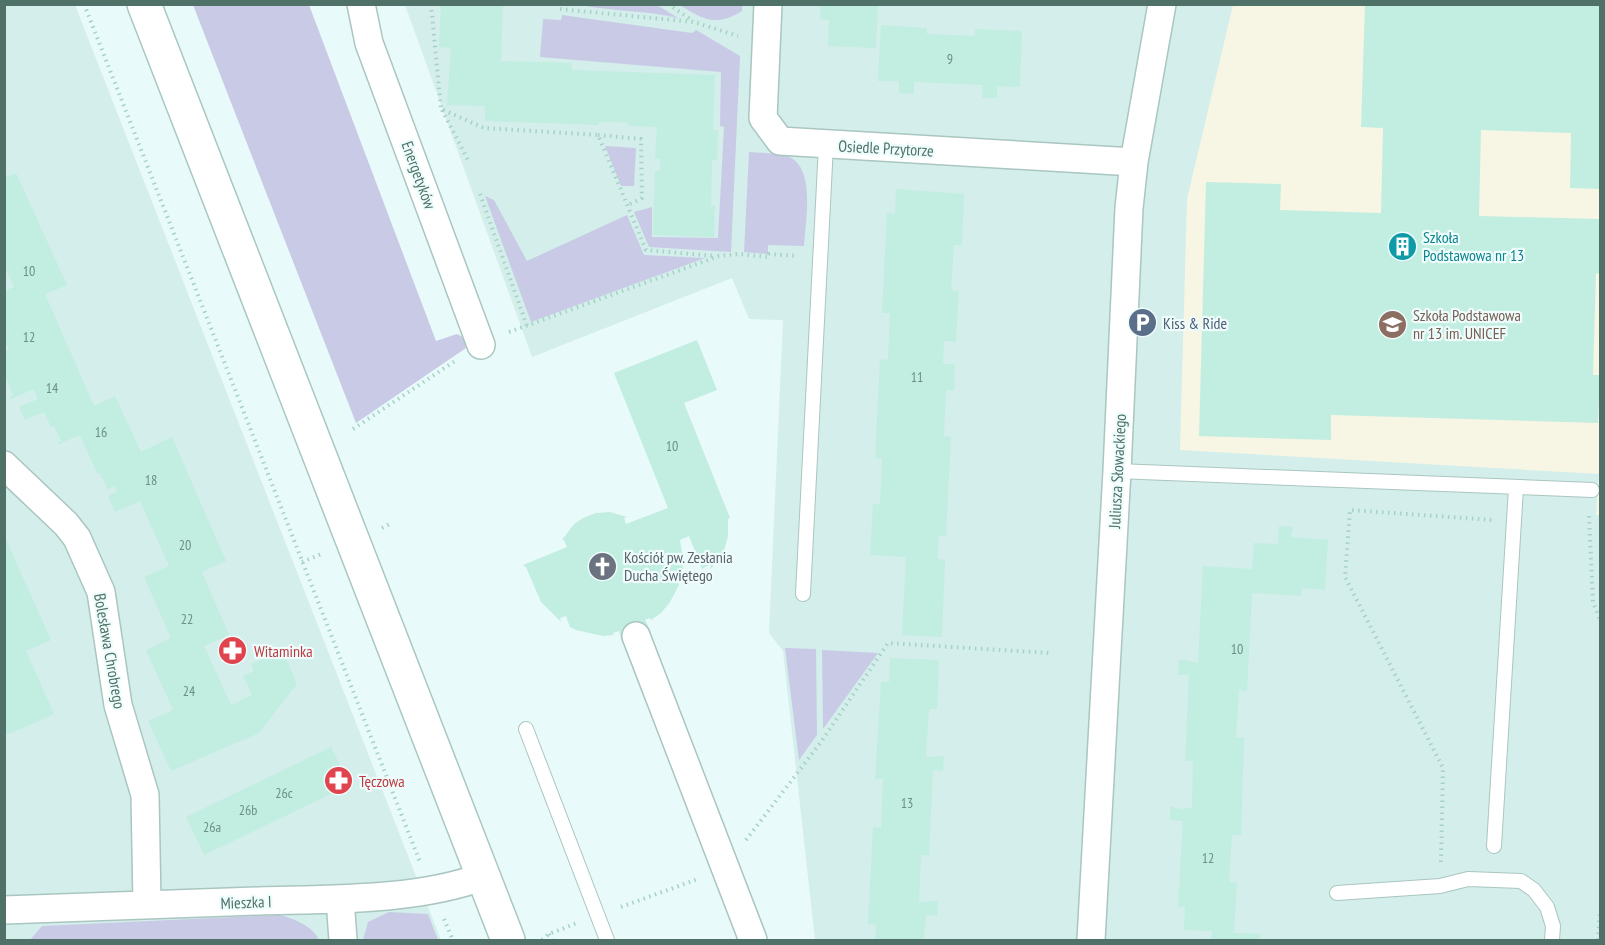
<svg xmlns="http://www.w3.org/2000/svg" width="1605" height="945" font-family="'PT Sans Narrow',sans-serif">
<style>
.residential{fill:#d4eeeb}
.education{fill:#f7f6e5}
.green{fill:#c8cae6}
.building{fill:#c2ede1}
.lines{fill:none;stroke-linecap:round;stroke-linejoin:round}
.lane-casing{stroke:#aac6c0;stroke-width:16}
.street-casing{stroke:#aac6c0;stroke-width:30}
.secondary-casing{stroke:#a9c8c1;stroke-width:36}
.path{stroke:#a6d2c5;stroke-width:4;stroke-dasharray:1.5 4.5;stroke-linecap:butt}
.lane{stroke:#fff;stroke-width:14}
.street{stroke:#fff;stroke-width:27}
.secondary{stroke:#fff;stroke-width:33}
.labels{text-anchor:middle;stroke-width:4.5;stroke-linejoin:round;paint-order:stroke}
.number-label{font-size:14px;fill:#6c9086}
.street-label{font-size:16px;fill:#4f7167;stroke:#eefdfc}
.culture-label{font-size:16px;fill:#0d838f;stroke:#eefdfc;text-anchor:start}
.education-label{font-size:16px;fill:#785e54;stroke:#eefdfc;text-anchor:start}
.service-label{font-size:16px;fill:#4e5e75;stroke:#eefdfc;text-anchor:start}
.worship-label{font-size:16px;fill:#5b616d;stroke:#eefdfc;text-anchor:start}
.health-label{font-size:16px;fill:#be3a42;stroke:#eefdfc;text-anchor:start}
</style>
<rect width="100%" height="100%" fill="#e8faf9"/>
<path class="residential" d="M 5,5 L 75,5 L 441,940 L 5,940 Z
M 405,5 L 1600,5 L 1600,940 L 815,940 L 783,651 L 769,633 L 783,320 L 749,319 L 732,278 L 532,357 Z"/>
<path class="education" d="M 1233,5 L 1600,5 L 1600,515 L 1596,515 L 1599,474 L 1180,450 L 1187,199 Z"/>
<path class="green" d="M 193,5 L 309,5 L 436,341 L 457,334 L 463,337 L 466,348 L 356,423 Z
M 581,5 L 657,5 L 678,18 C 646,10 614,12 581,5 Z
M 680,5 L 742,5 L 742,11 C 716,27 704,20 680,5 Z
M 562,15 L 692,33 L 696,30 L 740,56 L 731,252 L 649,247 L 634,212 L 652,207 L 652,237 L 718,238 L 724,127 L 720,126 L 721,72 L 540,57 L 543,19 L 561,20 Z
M 605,146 L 636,148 L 634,186 L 621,186 Z
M 749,152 C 761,153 775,153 786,156 C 817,164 805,223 804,246 L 768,245 L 768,254 L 744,252 Z
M 485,196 L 494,200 L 527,261 L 627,215 L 644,255 L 705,258 L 531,322 Z
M 785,648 L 816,649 L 817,735 L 799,760 Z
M 822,650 L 878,653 L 823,729 Z
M 389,912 L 428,914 L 438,940 L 363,940 L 368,922 Z
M 279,915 C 293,918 313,926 319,940 L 30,940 L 42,926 Z"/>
<path class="building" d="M 441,4 L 503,4 L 501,61 L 572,63 L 572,70 L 715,75 L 713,130 L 718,130 L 717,160 L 712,160 L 711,206 L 715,206 L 714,237 L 653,235 L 655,171 L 660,171 L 660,159 L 655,159 L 657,127 L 629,126 L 628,123 L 613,122 L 598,122 L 599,125 L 485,121 L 485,106 L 447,105 L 451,48 L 439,47 Z
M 821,4 L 878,4 L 876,48 L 828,46 L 829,20 L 820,19 Z
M 1365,4 L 1600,4 L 1600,189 L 1570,188 L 1571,133 L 1481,130 L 1479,216 L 1600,219 L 1600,274 L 1596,273 L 1593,375 L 1600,375 L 1598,423 L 1331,415 L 1331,440 L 1199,436 L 1206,182 L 1281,184 L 1280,210 L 1381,213 L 1383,128 L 1361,127 Z
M 881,25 L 927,28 L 927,34 L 975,36 L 975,29 L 1022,31 L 1020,87 L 997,86 L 997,98 L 982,98 L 983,85 L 914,82 L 914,94 L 899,93 L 899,81 L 878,81 Z
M 16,173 L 67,285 L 45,294 L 94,406 L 115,396 L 141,452 L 172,437 L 226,561 L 202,572 L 229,635 L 204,646 L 231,705 L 252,695 L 243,676 L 254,671 L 251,664 L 282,650 L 297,684 L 259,733 L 171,771 L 148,721 L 173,710 L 146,650 L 171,638 L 144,577 L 169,566 L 140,501 L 115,512 L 108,496 L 117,492 L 114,486 L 108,489 L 100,473 L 97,473 L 80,435 L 59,444 L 58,442 L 61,441 L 54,426 L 51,427 L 44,412 L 25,420 L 19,407 L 38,399 L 34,389 L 11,399 L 10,396 L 13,395 L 4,374 L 4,351 L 9,349 L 4,340 L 4,331 L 7,329 L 4,322 L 4,291 L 14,287 L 4,265 L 4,178 Z
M 896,189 L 964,194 L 962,245 L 954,245 L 951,290 L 959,291 L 956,342 L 944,341 L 943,364 L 955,364 L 954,391 L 946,390 L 944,436 L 951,437 L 946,536 L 939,536 L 937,559 L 945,560 L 942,637 L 902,635 L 906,557 L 870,555 L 873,504 L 880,504 L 882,459 L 875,458 L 880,359 L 888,360 L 890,313 L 882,313 L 887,213 L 895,214 Z
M 697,340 L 717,390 L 684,403 L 730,518 L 728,519 L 728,536 L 724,551 L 711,569 L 710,564 L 702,569 L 689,536 L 680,540 L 683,559 L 682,577 L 680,571 L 674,573 L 679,585 L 670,602 L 661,613 L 651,620 L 650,618 L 645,620 L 651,632 L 622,643 L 619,631 L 613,633 L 614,635 L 603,636 L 576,630 L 570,627 L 566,616 L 560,618 L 561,622 L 541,602 L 526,567 L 523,565 L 567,547 L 564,540 L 562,540 L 574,524 L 583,518 L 596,513 L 610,512 L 627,517 L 624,518 L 626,524 L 668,508 L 614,373 Z
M 1279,526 L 1293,527 L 1291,537 L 1328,540 L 1325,590 L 1302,588 L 1301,596 L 1252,593 L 1247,691 L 1239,690 L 1236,737 L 1244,738 L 1241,835 L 1232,835 L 1229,882 L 1237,883 L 1234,933 L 1261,934 L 1260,940 L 1211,940 L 1212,931 L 1184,930 L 1185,907 L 1178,906 L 1183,821 L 1170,820 L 1170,806 L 1183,810 L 1183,808 L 1192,808 L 1193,761 L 1185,761 L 1189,675 L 1178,675 L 1179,659 L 1198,663 L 1203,566 L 1252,569 L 1254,543 L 1278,544 Z
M 4,535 L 51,640 L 26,651 L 54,714 L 4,736 Z
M 890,658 L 939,660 L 937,709 L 929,709 L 926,757 L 944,756 L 943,771 L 933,770 L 929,855 L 921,855 L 919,902 L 938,901 L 937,916 L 926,915 L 924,940 L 875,940 L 876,925 L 868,924 L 873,827 L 881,828 L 883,779 L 875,779 L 881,682 L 889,682 Z
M 331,747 L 345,775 L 339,790 L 204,855 L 186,817 Z"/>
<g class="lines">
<defs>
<path id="lane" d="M 1117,471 L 1592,490
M 803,594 L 826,145
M 526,729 L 607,940
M 1494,846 L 1516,488
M 1337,893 L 1440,886 L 1468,879 L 1521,881 L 1534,890 L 1547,907 L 1553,926 L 1552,940"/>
<path id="street" d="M 361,4 L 369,43 L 481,345
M 768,4 L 763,118 L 780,141 L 1134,162
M 4,465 L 66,524 L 77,538 L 101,592 L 118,705 L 145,795 L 147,904
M 636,636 L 753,940
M 340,899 L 343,940
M 4,910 C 89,907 174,904 259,901 C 330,899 418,901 484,876
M 1091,940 L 1117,471 L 1129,208 L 1134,162 L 1162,4"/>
<path id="secondary" d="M 144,4 L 508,940"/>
</defs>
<use href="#lane" class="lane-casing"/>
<use href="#street" class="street-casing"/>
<use href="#secondary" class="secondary-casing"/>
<path class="path" d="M 84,4 L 420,862
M 431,4 L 441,109 L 484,128 L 598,135 L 646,250 L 715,256
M 559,4 L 559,9 L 694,22 L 738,36
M 668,4 L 693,21
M 442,110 L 468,160
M 598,135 L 641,139 L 642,198 L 628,205
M 480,194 L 527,326
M 509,332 L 719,256 L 738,254 L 769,257 L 769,254 L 798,256
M 353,429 L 455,361
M 1589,516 L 1593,602 L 1600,620
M 382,528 L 390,524
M 302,562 L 324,553
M 746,840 L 821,742 L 888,643 L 1049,653
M 1441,862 L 1443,768 L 1345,577 L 1350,510 L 1492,520
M 621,907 L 698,879
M 444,919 L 453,940
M 549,934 L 552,940
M 542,940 L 549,934 L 577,923
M 1598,940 L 1600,910"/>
<use href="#lane" class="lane"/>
<use href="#street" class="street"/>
<use href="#secondary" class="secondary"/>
</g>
<defs>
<symbol id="building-disc" viewBox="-11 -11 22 22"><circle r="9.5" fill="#0f9aa8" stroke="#eefdfc"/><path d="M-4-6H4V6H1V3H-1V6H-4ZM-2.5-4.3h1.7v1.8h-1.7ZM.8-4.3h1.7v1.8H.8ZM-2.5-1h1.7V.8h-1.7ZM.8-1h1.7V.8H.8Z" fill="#fff"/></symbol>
<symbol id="parking-disc" viewBox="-11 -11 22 22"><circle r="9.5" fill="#5c6f8a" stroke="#eefdfc"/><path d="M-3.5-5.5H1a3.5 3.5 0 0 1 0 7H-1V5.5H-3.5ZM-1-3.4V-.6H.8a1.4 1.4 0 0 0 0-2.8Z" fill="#fff"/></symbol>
<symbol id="school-disc" viewBox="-11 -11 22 22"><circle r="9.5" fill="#8d6e63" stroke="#eefdfc"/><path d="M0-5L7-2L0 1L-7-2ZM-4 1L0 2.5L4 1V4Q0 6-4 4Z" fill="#fff"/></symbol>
<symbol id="church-disc" viewBox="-11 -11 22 22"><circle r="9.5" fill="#6b7280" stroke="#eefdfc"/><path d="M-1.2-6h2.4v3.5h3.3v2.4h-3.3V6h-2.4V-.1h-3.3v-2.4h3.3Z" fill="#fff"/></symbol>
<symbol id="pharmacy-disc" viewBox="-11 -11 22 22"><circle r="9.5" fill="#e0444e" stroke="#eefdfc"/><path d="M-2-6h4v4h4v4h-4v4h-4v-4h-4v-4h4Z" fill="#fff"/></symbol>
</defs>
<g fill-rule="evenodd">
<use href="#building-disc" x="1386" y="230" width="33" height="33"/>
<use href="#parking-disc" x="1126" y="306" width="33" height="33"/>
<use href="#school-disc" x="1376" y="308" width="33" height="33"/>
<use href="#church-disc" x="586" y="550" width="33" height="33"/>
<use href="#pharmacy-disc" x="216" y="634" width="33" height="33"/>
<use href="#pharmacy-disc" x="322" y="764" width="33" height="33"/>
</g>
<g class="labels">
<g class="number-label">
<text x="950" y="64">9</text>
<text x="29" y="276">10</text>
<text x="29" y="342">12</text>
<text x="917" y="382">11</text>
<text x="52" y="393">14</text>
<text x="101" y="437">16</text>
<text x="672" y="451">10</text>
<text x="151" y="485">18</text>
<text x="185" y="550">20</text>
<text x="187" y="624">22</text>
<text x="1237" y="654">10</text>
<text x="189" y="696">24</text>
<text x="284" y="798">26c</text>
<text x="907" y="808">13</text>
<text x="248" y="815">26b</text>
<text x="212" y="832">26a</text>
<text x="1208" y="863">12</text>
</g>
<g class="street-label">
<text transform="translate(886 148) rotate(3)" y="6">Osiedle Przytorze</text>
<text transform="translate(419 175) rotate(70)" y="6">Energetyków</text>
<text transform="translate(1117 471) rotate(-87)" y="6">Juliusza Słowackiego</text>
<text transform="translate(110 651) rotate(80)" y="6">Bolesława Chrobrego</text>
<text transform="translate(246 902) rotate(-2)" y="6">Mieszka I</text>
</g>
<g class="culture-label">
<text x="1423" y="243">Szkoła<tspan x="1423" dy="18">Podstawowa nr 13</tspan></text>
</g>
<g class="education-label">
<text x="1413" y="321">Szkoła Podstawowa<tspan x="1413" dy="18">nr 13 im. UNICEF</tspan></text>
</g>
<g class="service-label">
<text x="1163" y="329">Kiss &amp; Ride</text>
</g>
<g class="worship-label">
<text x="624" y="563">Kościół pw. Zesłania<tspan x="624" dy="18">Ducha Świętego</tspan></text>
</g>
<g class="health-label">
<text x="254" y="657">Witaminka</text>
<text x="359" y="787">Tęczowa</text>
</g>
</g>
<rect width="1605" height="945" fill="none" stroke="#4f7167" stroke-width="12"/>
</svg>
